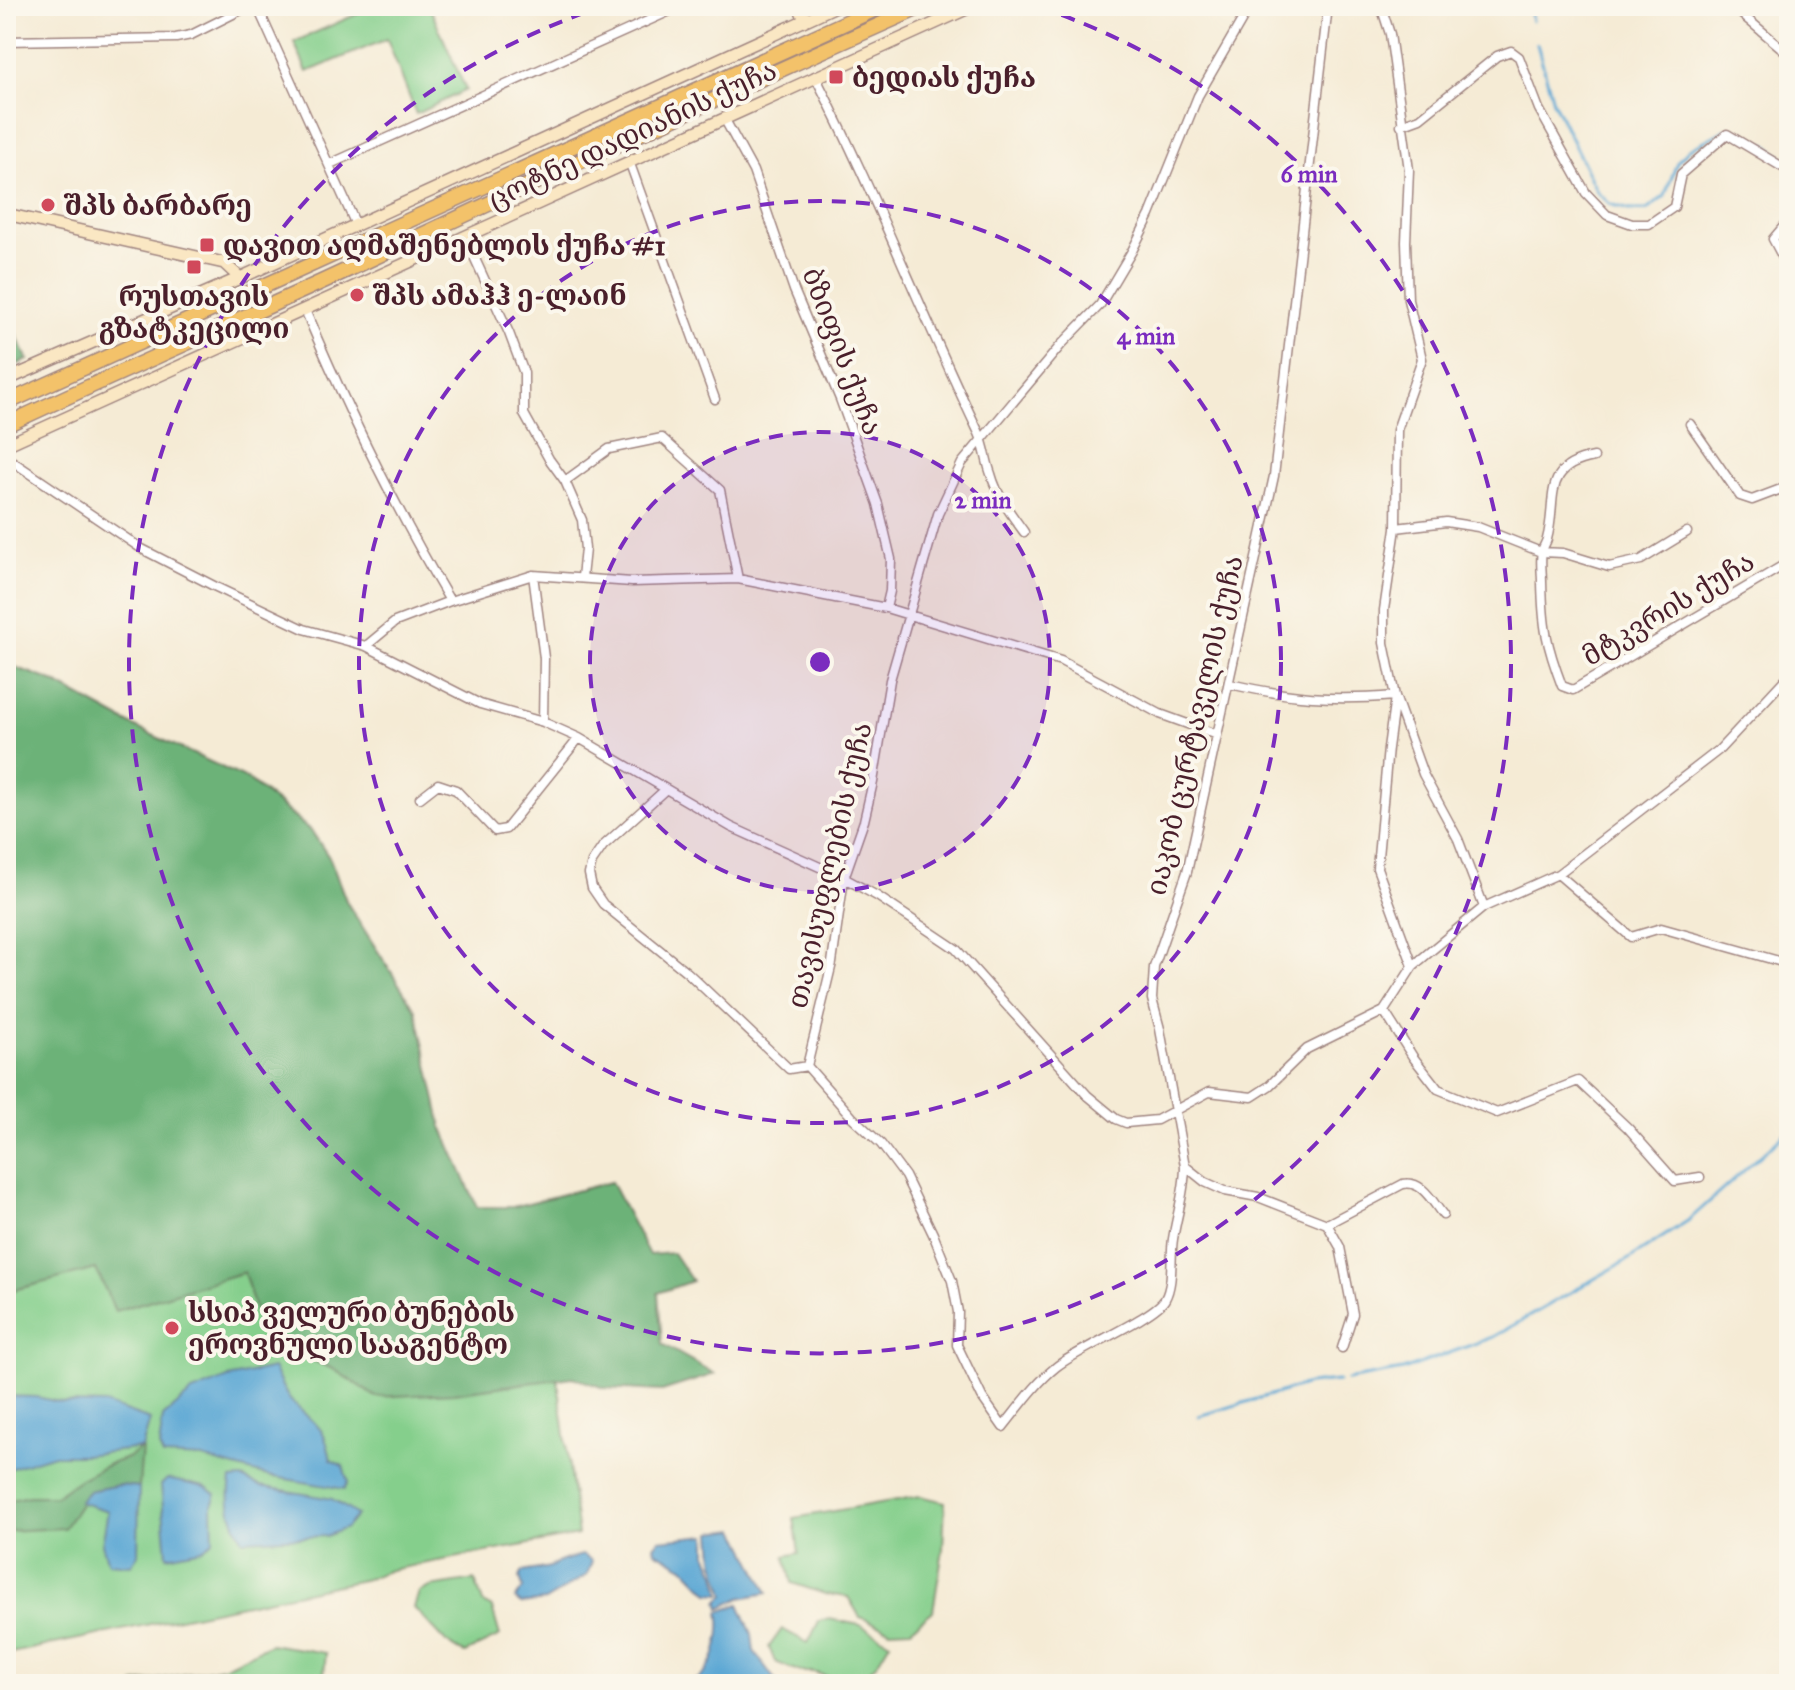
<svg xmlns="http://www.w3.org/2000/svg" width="1795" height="1690" font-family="'IM FELL Great Primer','Noto Serif Georgian',serif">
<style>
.green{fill:#85cf8c;stroke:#68775c;stroke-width:2}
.forest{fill:#6cb278;stroke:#5b6852;stroke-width:2}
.water{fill:#5ca7d4;stroke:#536380;stroke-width:2}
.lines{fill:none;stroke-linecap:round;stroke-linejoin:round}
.stream{stroke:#5ca7d4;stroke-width:3}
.street-casing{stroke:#a08580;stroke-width:11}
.secondary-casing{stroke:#a08580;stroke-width:14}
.highway-casing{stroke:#a08580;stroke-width:17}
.street{stroke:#fff;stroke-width:8}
.secondary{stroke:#fae7c3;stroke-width:11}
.highway{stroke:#f3c26a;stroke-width:14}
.ring{fill:none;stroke:#7b2cbf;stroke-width:4;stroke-dasharray:14 10}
.poi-dot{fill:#d1495b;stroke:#fbf7ec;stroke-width:3}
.labels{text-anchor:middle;stroke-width:8;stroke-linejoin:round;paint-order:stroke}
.poi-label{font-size:28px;font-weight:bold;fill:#4a1f2b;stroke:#fbf7ec;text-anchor:start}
.street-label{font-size:28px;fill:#4a1f2b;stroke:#fbf7ec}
.centre{fill:#7b2cbf;stroke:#fbf7ec;stroke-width:4}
.ring-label{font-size:24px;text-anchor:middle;font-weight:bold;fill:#7b2cbf;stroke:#fbf7ec;stroke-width:8;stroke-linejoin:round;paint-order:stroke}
</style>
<rect width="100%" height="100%" fill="#fbf7ec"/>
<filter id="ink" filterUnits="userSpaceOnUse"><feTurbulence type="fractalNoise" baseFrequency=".0125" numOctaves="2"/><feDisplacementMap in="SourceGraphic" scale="16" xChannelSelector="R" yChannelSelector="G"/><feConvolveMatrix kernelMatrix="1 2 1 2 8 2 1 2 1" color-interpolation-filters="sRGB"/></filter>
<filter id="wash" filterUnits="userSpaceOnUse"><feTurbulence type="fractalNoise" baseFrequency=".006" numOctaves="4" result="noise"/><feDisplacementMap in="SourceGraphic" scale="32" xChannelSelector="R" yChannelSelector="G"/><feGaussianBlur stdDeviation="1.8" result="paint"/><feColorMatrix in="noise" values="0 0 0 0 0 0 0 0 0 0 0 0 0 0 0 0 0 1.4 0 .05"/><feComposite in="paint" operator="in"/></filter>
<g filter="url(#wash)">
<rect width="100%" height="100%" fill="#f5ebd5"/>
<path class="green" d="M 375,6 L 429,6 L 466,90 L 416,114 L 387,39 L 307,72 L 294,42 Z
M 6,664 L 50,680 L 137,728 L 247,779 L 278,803 L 312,832 L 330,859 L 347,903 L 416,1011 L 374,1044 L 477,1208 L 513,1207 L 611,1182 L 620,1200 L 557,1374 L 578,1535 L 390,1570 L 367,1579 L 6,1654 Z
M 920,1496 L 945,1502 L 943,1549 L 933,1611 L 911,1629 L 890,1630 L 860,1617 L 848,1597 L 825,1594 L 792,1583 L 785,1556 L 799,1553 L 794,1518 Z
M 475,1580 L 483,1603 L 492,1608 L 500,1636 L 465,1653 C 444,1645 431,1624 414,1608 L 419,1592 L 430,1587 Z
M 829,1619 L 860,1625 L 890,1642 L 880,1659 L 859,1683 L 849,1683 L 813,1672 L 801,1672 L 775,1662 L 769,1647 L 782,1629 L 808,1643 L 819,1621 Z
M 270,1644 L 326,1653 L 323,1684 L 133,1684 L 223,1667 Z"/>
<path class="forest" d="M 6,314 L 28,360 L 6,369 Z
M 6,664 L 50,680 L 137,728 L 247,779 L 312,832 L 330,859 L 347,903 L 416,1011 L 442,1127 L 477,1207 L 513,1207 L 611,1182 L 649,1255 L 673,1253 L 692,1281 L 658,1293 L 662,1344 L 715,1374 L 662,1391 L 604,1388 L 573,1377 L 453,1393 L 376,1397 L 333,1369 L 264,1340 L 244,1272 L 115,1311 L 96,1269 L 6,1292 Z
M 142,1448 L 139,1487 L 119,1485 L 89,1491 L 64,1528 L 6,1531 L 6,1501 L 29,1496 L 55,1496 L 80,1479 L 107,1465 L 127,1458 Z"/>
<path class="water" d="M 273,1368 C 279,1378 284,1394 292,1402 C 316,1426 324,1423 331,1460 L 343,1466 L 348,1482 L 344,1489 L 268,1476 L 202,1458 L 163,1456 L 159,1447 L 163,1417 L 192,1392 L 228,1378 Z
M 6,1396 L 37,1397 L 63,1403 L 105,1404 L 150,1420 L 142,1448 L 85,1455 L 54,1455 L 6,1470 Z
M 242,1478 L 260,1486 L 332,1499 L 357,1515 L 346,1528 L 326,1536 L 243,1540 C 231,1520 227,1504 231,1479 Z
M 167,1479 L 205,1487 L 216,1494 L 212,1506 L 213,1541 L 202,1549 L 167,1556 L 161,1485 Z
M 119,1485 L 139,1487 L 138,1555 L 131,1565 L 108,1563 L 102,1544 L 108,1511 L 79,1502 L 89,1491 Z
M 736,1529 L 768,1593 L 740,1598 L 720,1608 L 718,1601 L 725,1595 L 714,1559 L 712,1532 Z
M 707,1535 L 707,1554 L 716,1573 L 721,1594 L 709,1593 L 684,1567 L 655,1551 L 654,1546 L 659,1540 Z
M 582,1555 L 592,1561 L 587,1575 L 545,1601 L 521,1604 L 515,1599 L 523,1588 L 520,1577 L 522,1572 L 550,1567 L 561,1561 Z
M 739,1604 L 752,1634 L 754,1651 L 778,1684 L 688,1684 C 694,1681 701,1678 705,1673 C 717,1658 723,1630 719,1612 Z"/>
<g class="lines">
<path class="stream" d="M 1529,6 L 1532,21
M 1537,44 L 1553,101 L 1597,192 L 1610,204 L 1629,210 L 1647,210 L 1665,196 L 1677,162 L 1689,149 L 1725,130 L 1734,130 L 1768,146 L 1789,164
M 1347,1380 L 1403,1370 L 1493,1337 L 1629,1259 L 1689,1220 L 1789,1130
M 1199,1416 L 1308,1384 L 1338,1381"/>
</g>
</g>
<g filter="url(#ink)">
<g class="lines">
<defs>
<path id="street" d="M 257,6 L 356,225
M 1381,6 L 1390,34 L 1409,170 L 1406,242 L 1408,300 L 1422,359 L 1397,430 L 1396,528 L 1384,610 L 1384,643 L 1395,696 L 1423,774 L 1458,839 L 1484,907
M 1732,6 L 1784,50 L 1789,51
M 6,41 L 176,38 L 191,35 L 249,6
M 815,76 C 875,193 922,315 979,433 C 985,446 986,461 991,474 C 997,496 1011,514 1024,532
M 724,118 L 753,171 L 794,290 L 840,399 L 878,504 L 891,559 L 890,591 L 886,608
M 1401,125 L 1420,118 L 1497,56 L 1511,51 L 1519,57 L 1539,109 L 1586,193 L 1607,215 L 1632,224 L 1649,224 L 1674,207 L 1681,174 L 1727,134 L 1789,171
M 629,161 L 715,399
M 330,164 L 681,6
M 1789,220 L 1773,239 L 1789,269
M 465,237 L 509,333 L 524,373 L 524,414 L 549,459 L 565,481 L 582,520 L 585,549 L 582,577
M 305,310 C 347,409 395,508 450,601
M 1690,424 L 1740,496 L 1752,500 L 1789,486
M 6,457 L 142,549 L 216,587 L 304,629 L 366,646 L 480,704 L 543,722 L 579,738 L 731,827 L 844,878 L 877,896 L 956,949 L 1087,1095 L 1116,1119 L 1126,1123 L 1157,1120 L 1209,1092 L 1252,1097 L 1269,1086 L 1307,1049 L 1384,1011 L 1413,966 L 1432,950 L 1484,907 L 1558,874 L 1720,749 L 1789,675
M 1594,457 C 1540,467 1558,500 1547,539 C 1546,543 1543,547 1542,551 C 1540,560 1542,572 1542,582 C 1543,626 1546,644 1562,686 L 1573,690 L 1789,562
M 565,481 L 609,449 L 662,438 L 720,490 L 738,579
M 1396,528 L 1446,522 L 1478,527 L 1541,552 L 1563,553 L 1609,567 L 1641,560 L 1687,532
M 533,575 L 544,658 L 543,722
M 366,646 L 395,622 L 450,601 L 533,575 L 632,582 L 738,579 L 886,608 L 1061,661 L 1160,714 L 1215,734
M 1230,684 C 1291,698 1333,701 1395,696
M 1395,697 L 1388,748 L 1377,868 L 1413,966
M 666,789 L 603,846 L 592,862 L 589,874 L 592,888 L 603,904 L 688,973 L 789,1069 L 807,1066
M 420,798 L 438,784 L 456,790 L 495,831 L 506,829 L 579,738
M 1558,874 L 1631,937 L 1661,928 L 1789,964
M 1384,1011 L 1413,1057 L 1438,1089 L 1497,1113 L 1578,1081 L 1628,1128 L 1675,1181 L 1700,1177
M 807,1066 L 852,1117 L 881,1144 L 905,1176 L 933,1234 L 952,1281 L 958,1312 L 957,1345 L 982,1397 L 1003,1427 C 1020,1406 1035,1384 1056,1367 C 1078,1349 1155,1317 1165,1299 C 1174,1283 1170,1257 1173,1239 C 1177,1214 1185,1191 1185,1166 L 1160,1029 L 1152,999 L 1154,967 L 1187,872 L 1274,476 L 1328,6
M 807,1066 L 832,963 L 844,878 L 864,821 L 873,782 L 890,680 L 938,514 L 962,463 L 1061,345 L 1100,305 L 1132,251 L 1150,215 L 1198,96 L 1250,6
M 1185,1166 L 1205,1182 L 1225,1191 L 1258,1197 L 1327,1224 L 1340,1247 L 1353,1314 L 1342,1348
M 1327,1224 L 1403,1184 C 1422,1180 1432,1201 1443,1215"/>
<path id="secondary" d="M 799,6 L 805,20
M 6,214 L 224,263 L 240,278
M 6,380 L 240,278 L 836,6
M 6,445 L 973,6"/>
<path id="highway" d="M 6,403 L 882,6
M 6,425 C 123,370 241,320 358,265 C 545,177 733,90 923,6"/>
</defs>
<use href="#street" class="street-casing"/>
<use href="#secondary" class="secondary-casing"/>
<use href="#highway" class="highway-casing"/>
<use href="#street" class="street"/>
<use href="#secondary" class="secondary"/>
<use href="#highway" class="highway"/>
</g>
</g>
<circle cx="820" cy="662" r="230" fill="#7b2cbf" fill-opacity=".12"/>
<g class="ring">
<circle cx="820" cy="662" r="230"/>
<circle cx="820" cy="662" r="461"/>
<path d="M1039 7A691 691 0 1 1 601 7"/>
</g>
<g class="poi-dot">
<rect x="828" y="69" width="16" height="16" rx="4"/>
<circle cx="48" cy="205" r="8"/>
<rect x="199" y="237" width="16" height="16" rx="4"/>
<rect x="186" y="259" width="16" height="16" rx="4"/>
<circle cx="357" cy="295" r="8"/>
<circle cx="172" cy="1328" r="8"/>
</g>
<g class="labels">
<g class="poi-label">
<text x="852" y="87">ბედიას ქუჩა</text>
<text x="64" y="215">შპს ბარბარე</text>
<text x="223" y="255">დავით აღმაშენებლის ქუჩა #1</text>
<text x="373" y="305">შპს ამაჰჰ ე-ლაინ</text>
<text x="194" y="306" text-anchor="middle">რუსთავის<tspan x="194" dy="32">გზატკეცილი</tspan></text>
<text x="188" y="1322">სსიპ ველური ბუნების<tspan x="188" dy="32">ეროვნული სააგენტო</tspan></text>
</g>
<g class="street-label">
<text transform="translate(632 134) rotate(-25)" y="10">ცოტნე დადიანის ქუჩა</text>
<text transform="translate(843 351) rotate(69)" y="10">ბზიფის ქუჩა</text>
<text transform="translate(1668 608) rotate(-31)" y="10">მტკვრის ქუჩა</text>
<text transform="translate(1194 725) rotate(-77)" y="10">იაკობ ცურტაველის ქუჩა</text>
<text transform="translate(829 865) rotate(-77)" y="10">თავისუფლების ქუჩა</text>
</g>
</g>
<circle cx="820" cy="662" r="12" class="centre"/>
<g class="ring-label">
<text x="1309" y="182">6 min</text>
<text x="1146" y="344">4 min</text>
<text x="983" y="508">2 min</text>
</g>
<rect width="1795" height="1690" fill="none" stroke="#fbf7ec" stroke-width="32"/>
</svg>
